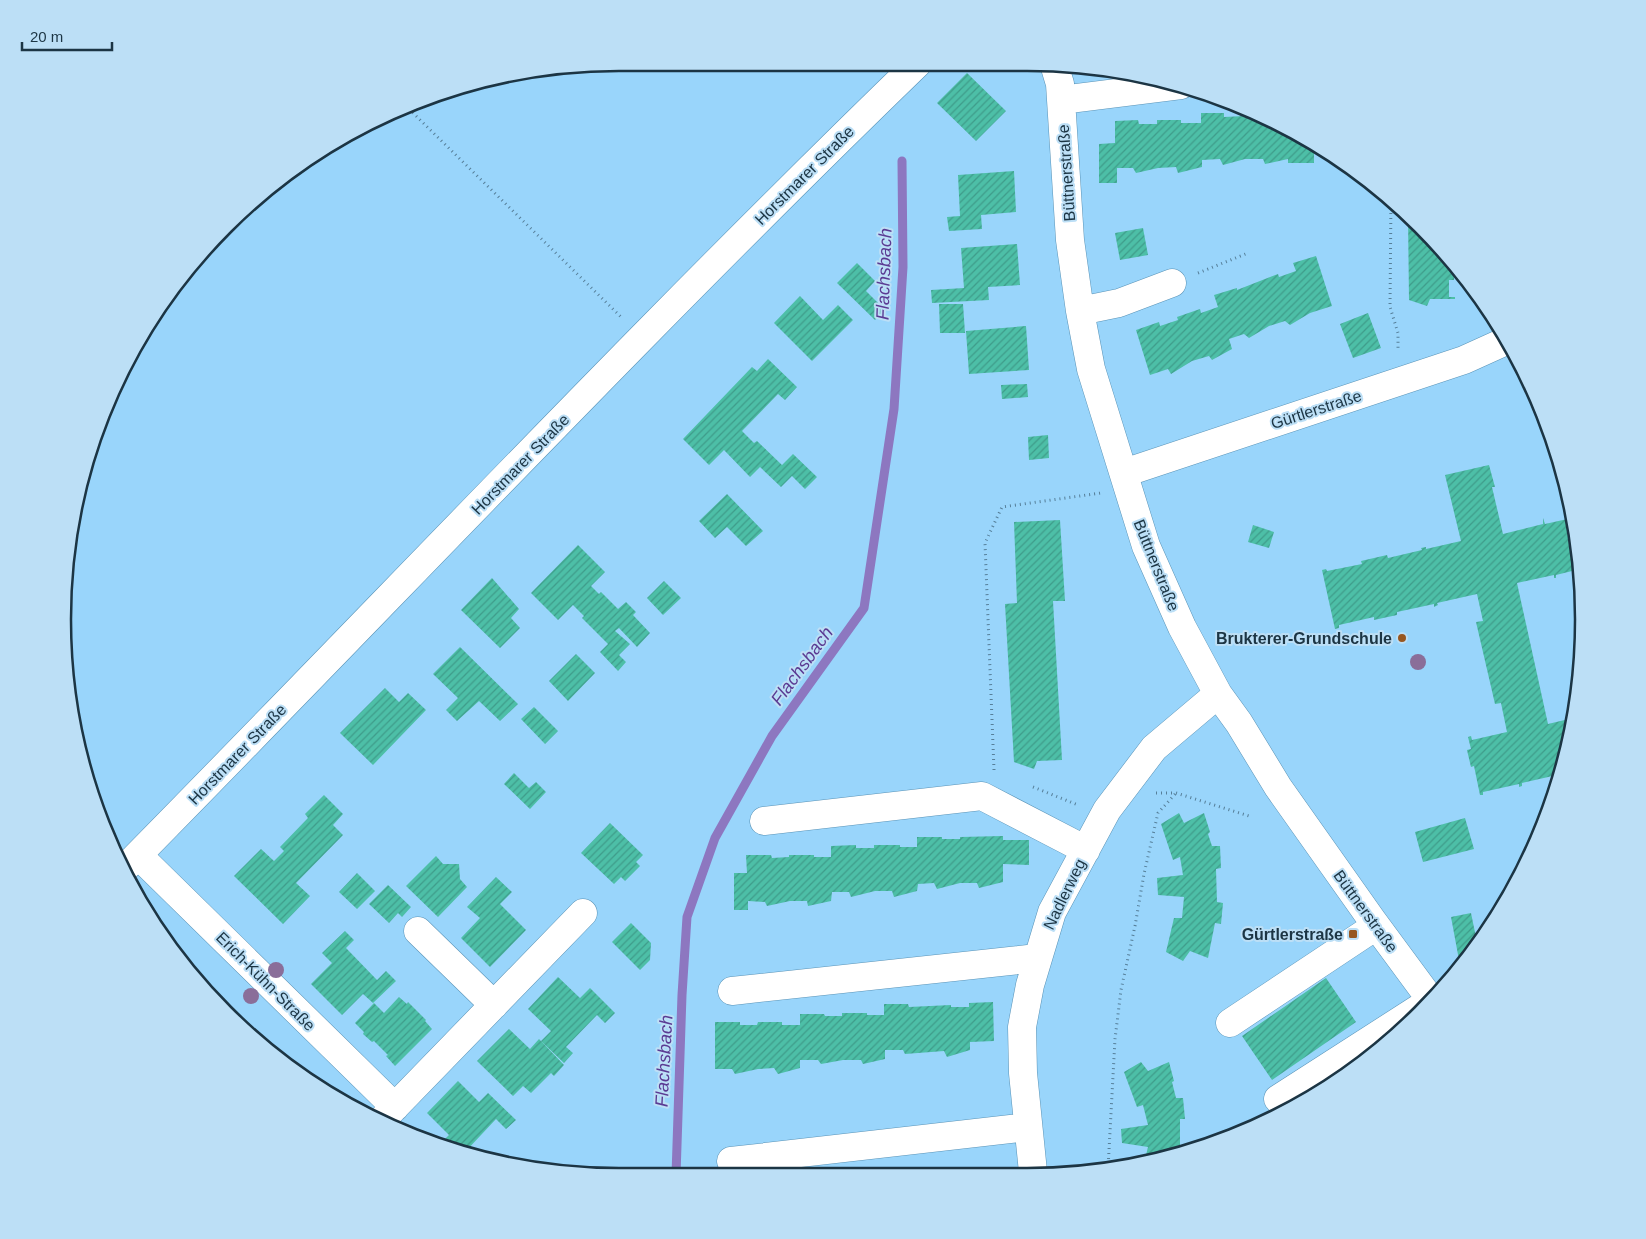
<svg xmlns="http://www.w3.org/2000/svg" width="1646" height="1239" font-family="Arial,sans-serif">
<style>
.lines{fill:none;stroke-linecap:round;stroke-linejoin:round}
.stream{stroke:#8d77c0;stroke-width:9}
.building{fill:url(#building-hatch)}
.minor-casing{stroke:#5993b7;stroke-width:29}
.path{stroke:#567f99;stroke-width:3;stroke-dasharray:1 4;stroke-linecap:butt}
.minor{stroke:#fff;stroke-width:28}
.tree{fill:#8a6e99}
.poi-dot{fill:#975720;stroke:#bcdff6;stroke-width:2}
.labels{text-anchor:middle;stroke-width:4;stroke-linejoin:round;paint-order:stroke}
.street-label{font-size:16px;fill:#1c3544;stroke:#bcdff6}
.poi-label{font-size:16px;font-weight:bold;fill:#1c3544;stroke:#bcdff6;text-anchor:end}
.water-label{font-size:18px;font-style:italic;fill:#5b3b93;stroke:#bcdff6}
.rim{fill:none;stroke:#1c3544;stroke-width:2.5}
</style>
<defs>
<pattern id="building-hatch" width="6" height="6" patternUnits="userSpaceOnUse" patternTransform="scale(1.25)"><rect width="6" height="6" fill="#4dbfa7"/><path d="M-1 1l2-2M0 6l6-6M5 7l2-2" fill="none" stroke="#3f9c8a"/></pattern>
</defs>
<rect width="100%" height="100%" fill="#99d5fb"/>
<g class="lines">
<path class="stream" d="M 676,1175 L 682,995 L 687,917 L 715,838 L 772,736 L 864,608 L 894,409 L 903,267 L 902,161"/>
</g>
<path class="building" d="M 967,73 L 1006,111 L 976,141 L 937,103 Z
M 1254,112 L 1314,144 L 1314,163 L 1288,163 L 1288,159 L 1265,164 L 1263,159 L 1245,159 L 1223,165 L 1220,159 L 1202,160 L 1202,167 L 1178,173 L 1176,167 L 1158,168 L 1136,173 L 1133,168 L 1117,168 L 1117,183 L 1099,183 L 1099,144 L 1115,143 L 1115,121 L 1138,120 L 1139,124 L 1157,124 L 1157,120 L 1181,120 L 1181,123 L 1201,123 L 1201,113 L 1224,113 L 1224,117 L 1244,116 L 1245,113 Z
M 1014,171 L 1016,212 L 981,215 L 982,229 L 949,231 L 947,217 L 960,216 L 958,175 Z
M 1408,216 L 1448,259 L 1449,261 L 1454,265 L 1454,280 L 1449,280 L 1449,297 L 1455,297 L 1455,299 L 1430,299 L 1427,306 L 1409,300 Z
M 1143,228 L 1148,255 L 1120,260 L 1115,233 Z
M 1017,244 L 1020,285 L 988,287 L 989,300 L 932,303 L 931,290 L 964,288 L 961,248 Z
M 1316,256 L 1332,306 L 1310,313 L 1290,325 L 1285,321 L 1269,326 L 1249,338 L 1244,334 L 1229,339 L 1232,349 L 1212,360 L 1209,356 L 1192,361 L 1171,374 L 1168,369 L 1150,375 L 1136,330 L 1159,322 L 1160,326 L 1178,320 L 1177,317 L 1200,309 L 1201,313 L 1218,307 L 1214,295 L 1237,288 L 1237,290 L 1278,274 L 1279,277 L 1296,271 L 1293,263 Z
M 857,263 L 875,281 L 866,291 L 885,310 L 875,320 L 837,283 Z
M 800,296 L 823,320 L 838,305 L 853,320 L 812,361 L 774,323 Z
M 939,304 L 963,304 L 965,333 L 940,333 Z
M 1368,313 L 1381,348 L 1353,358 L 1340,324 Z
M 1026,326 L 1029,370 L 969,374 L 966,331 Z
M 768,359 L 797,387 L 785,400 L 778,394 L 742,431 L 754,443 L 757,441 L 782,465 L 793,454 L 817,477 L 805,489 L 792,476 L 781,487 L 760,467 L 750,477 L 724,450 L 709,465 L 683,439 L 752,367 L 757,371 Z
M 1027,384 L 1028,397 L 1002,399 L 1001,385 Z
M 1048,435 L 1049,458 L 1029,460 L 1028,437 Z
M 1489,465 L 1495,487 L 1492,487 L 1503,534 L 1543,524 L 1543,518 L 1545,524 L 1572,518 L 1580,569 L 1556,575 L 1556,578 L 1554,578 L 1554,575 L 1517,583 L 1548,724 L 1573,718 L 1558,781 L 1557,775 L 1522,783 L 1522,786 L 1519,787 L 1519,784 L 1483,792 L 1483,795 L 1480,795 L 1474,766 L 1471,767 L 1467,750 L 1471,749 L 1468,737 L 1471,736 L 1472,740 L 1507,732 L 1501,703 L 1495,704 L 1476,622 L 1483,621 L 1477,594 L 1437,603 L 1438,605 L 1434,607 L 1434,604 L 1397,612 L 1397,615 L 1374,620 L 1374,617 L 1339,625 L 1339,628 L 1335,629 L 1322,570 L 1326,569 L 1327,571 L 1362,564 L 1361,561 L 1387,555 L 1388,558 L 1422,550 L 1421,548 L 1426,547 L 1426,549 L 1461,541 L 1445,475 Z
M 727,494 L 763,531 L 746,546 L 727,527 L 715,538 L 699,521 Z
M 1060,520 L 1065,601 L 1053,601 L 1062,760 L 1037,761 L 1034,769 L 1014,762 L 1005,604 L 1017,603 L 1014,522 Z
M 1253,525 L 1274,532 L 1269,548 L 1248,542 Z
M 578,545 L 605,572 L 591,586 L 599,594 L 601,592 L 618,609 L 626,602 L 636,612 L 633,615 L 650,633 L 637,647 L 619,628 L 615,631 L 630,644 L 619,655 L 626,662 L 618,671 L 600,652 L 608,644 L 582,618 L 584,616 L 573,605 L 558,620 L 531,593 Z
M 492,578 L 519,609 L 511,618 L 520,628 L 500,648 L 461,610 Z
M 664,581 L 681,598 L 663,615 L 647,598 Z
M 460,647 L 518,704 L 500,721 L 479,701 L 457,721 L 446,710 L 458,698 L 433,674 Z
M 576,654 L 595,673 L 568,701 L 549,681 Z
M 385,688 L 399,702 L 408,693 L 426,710 L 373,765 L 340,733 Z
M 534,707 L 558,731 L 545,744 L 521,719 Z
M 514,773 L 529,788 L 536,782 L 546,792 L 530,809 L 504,784 Z
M 324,795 L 343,814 L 333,825 L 343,835 L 296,883 L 310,896 L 283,924 L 234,876 L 261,849 L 274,861 L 284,851 L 280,847 L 308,818 L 305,814 Z
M 1179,813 L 1184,823 L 1204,813 L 1210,832 L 1208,834 L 1212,846 L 1220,846 L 1221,868 L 1216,869 L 1217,902 L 1223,903 L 1221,924 L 1215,923 L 1208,958 L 1190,951 L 1183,961 L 1166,952 L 1174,918 L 1182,918 L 1184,897 L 1158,895 L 1157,878 L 1183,875 L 1180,857 L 1173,860 L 1161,824 Z
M 1465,818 L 1474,849 L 1423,862 L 1415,832 Z
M 610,823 L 643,855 L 636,862 L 640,866 L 625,881 L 621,877 L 614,884 L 581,853 Z
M 1003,836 L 1003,840 L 1029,840 L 1029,865 L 1003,864 L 1003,882 L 979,888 L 977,883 L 960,883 L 937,889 L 934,883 L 918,884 L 917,891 L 894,897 L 892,891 L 875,891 L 851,897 L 849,892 L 832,892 L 831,901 L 808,906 L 807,901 L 790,901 L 767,906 L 765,902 L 748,901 L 748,910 L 734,910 L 734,873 L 747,873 L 746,855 L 771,855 L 772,858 L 789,857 L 789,855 L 814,855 L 814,857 L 831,857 L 831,846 L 856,845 L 856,848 L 874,848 L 874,845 L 900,845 L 900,847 L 917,847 L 917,837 L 942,837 L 942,839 L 960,839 L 960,837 Z
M 436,856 L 443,864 L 459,864 L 460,879 L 467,887 L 438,917 L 406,886 Z
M 357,873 L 375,891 L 357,909 L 339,892 Z
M 496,877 L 512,892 L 500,904 L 526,930 L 490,967 L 461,938 L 480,918 L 467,907 Z
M 388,885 L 411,907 L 402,917 L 398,913 L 389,923 L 369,904 Z
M 1471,913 L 1477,942 L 1466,958 L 1459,960 L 1451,917 Z
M 631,923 L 651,943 L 650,960 L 640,970 L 612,942 Z
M 345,931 L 354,940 L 346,948 L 377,980 L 386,971 L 396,981 L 373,1003 L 363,994 L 342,1015 L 311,984 L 332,963 L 322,953 Z
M 558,977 L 580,998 L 590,988 L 615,1013 L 605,1023 L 597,1015 L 566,1047 L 573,1053 L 564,1063 L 541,1041 L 551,1031 L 528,1009 Z
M 1326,978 L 1356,1022 L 1272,1080 L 1242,1036 Z
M 399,997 L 407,1004 L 408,1002 L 426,1020 L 425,1021 L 432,1029 L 395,1066 L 386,1056 L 388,1055 L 374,1041 L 372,1042 L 363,1034 L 364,1032 L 355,1023 L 374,1003 L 384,1013 Z
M 993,1002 L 994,1041 L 970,1042 L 970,1050 L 947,1057 L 944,1051 L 905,1054 L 903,1050 L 885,1050 L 885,1059 L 863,1064 L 861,1060 L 843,1060 L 821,1064 L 818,1060 L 800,1060 L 800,1068 L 778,1074 L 774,1068 L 758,1069 L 735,1074 L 732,1069 L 715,1069 L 715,1022 L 740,1022 L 740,1025 L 757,1025 L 758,1022 L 782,1022 L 782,1025 L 800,1025 L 800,1014 L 824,1014 L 825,1016 L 842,1016 L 842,1013 L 867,1013 L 867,1015 L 884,1015 L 884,1004 L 908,1004 L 909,1007 L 951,1005 L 951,1007 L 969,1007 L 969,1003 Z
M 509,1029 L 530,1049 L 539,1039 L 564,1065 L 554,1076 L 551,1073 L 531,1093 L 523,1086 L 513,1096 L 477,1061 Z
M 262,1035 L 293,1066 L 292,1067 L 256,1041 Z
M 1141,1062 L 1148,1071 L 1169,1062 L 1174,1081 L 1172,1082 L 1176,1098 L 1183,1098 L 1185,1119 L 1180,1119 L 1180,1150 L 1145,1159 L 1148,1147 L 1122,1143 L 1121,1129 L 1148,1125 L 1143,1105 L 1137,1107 L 1124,1072 Z
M 458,1081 L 479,1102 L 488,1093 L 516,1120 L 506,1129 L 496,1119 L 466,1151 L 466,1154 L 441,1143 L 449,1135 L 427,1113 Z"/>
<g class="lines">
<defs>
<path id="minor" d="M 1054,64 L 1060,84 L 1070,240 L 1080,311 L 1091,369 L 1146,546 L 1182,627 L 1218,694 L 1239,723 L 1278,787 L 1372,920 L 1431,1000
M 1061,100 L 1181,85
M 1080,311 L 1119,303 L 1172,283
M 1124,473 L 1464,360 L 1506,341
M 764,821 L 982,796 L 1086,850
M 138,855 L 395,1107
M 125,868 C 389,600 647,325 918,63
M 418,931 L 494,1005
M 732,991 L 1037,958
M 1230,1023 L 1376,926
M 1278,1099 L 1429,1002
M 383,1119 L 583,913
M 731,1161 L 1028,1127
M 1033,1172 L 1023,1073 L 1022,1027 L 1030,985 L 1052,912 L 1107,810 L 1154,748 L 1218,694"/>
</defs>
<use href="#minor" class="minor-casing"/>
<path class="path" d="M 409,109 L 621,317
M 1391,198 L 1390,307 L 1398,333 L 1398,350
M 1198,273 L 1248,253
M 994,770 L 985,543 L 1002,507 L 1101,493
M 1033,787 L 1078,805
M 1156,793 L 1176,793 L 1249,816
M 1108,1169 L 1115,1039 L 1121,990 L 1135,926 L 1144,874 L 1158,813 L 1176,793"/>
<use href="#minor" class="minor"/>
</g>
<g class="tree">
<circle cx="1418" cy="662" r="8"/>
<circle cx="276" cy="970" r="8"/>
<circle cx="251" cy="996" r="8"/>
</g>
<g class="poi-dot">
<circle cx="1402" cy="638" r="5"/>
<rect x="1348" y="929" width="10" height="10" rx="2.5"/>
</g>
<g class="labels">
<g class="street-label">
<text transform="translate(1066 173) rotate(-94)" y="6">Büttnerstraße</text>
<text transform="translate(804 175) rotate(-45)" y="6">Horstmarer Straße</text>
<text transform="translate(1316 409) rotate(-18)" y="6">Gürtlerstraße</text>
<text transform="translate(520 464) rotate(-46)" y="6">Horstmarer Straße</text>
<text transform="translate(1157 565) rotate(68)" y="6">Büttnerstraße</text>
<text transform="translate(237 754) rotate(-46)" y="6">Horstmarer Straße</text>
<text transform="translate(1064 894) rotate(-64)" y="6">Nadlerweg</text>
<text transform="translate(1366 911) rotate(54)" y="6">Büttnerstraße</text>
<text transform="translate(266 981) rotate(45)" y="6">Erich-Kühn-Straße</text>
</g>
<g class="poi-label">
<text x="1392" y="644">Brukterer-Grundschule</text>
<text x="1343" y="940">Gürtlerstraße</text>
</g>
<g class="water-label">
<text transform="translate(884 274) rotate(-88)" y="6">Flachsbach</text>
<text transform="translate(802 666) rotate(-54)" y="6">Flachsbach</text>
<text transform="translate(664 1061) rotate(-87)" y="6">Flachsbach</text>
</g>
</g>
<path d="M0 0H1646V1239H0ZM619 71H1027A548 548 0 0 1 1575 619V620A548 548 0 0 1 1027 1168H619A548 548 0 0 1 71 620V619A548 548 0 0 1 619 71Z" fill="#bcdff6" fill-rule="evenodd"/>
<path class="rim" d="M619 71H1027A548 548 0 0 1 1575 619V620A548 548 0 0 1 1027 1168H619A548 548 0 0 1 71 620V619A548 548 0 0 1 619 71Z"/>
<path d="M22 42v8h90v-8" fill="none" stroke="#1c3544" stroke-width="2.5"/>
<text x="30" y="42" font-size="15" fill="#1c3544" stroke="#bcdff6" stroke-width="4" paint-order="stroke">20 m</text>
</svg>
